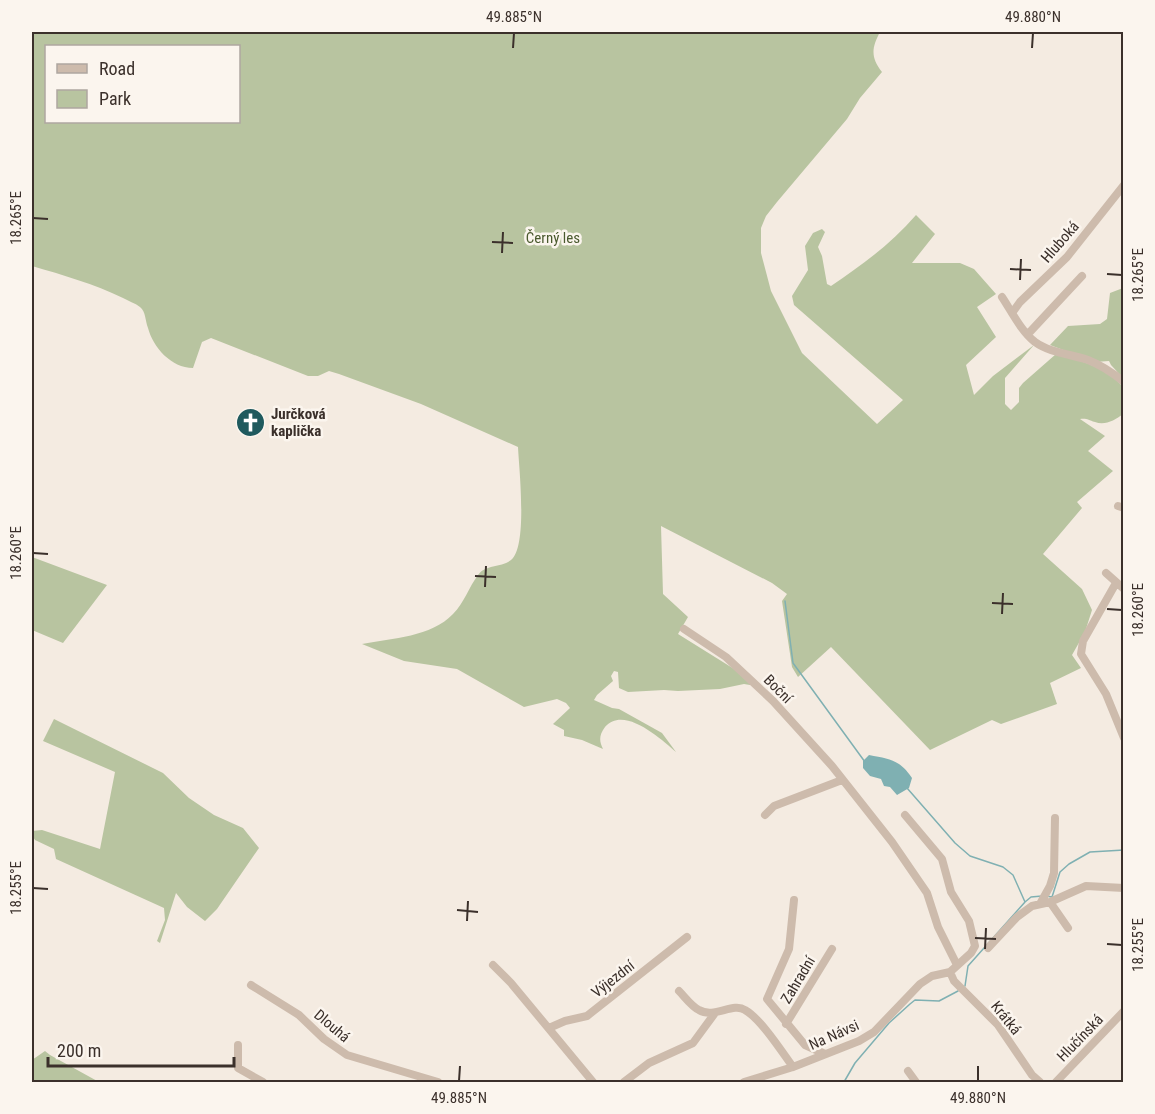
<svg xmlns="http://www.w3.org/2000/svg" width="1155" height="1114" font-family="'Roboto Condensed',sans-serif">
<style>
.green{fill:#b8c4a0;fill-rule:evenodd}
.water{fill:#7fb0b2}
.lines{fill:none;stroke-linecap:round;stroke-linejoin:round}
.stream{stroke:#7fb0b2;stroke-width:1.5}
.minor{stroke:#cdbbac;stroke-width:8}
.ticks{fill:none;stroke:#3b302b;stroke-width:2}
.labels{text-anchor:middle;stroke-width:5;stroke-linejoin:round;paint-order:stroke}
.park-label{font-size:15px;fill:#4a5a2e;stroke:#fbf5ee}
.street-label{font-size:15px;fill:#3b302b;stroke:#fbf5ee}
.poi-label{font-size:15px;font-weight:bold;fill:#3b302b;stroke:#fbf5ee;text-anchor:start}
.neatline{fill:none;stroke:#3b302b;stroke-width:2}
.ticks-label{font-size:15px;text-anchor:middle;fill:#3b302b}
</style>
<rect width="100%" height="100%" fill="#f4ebe1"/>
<path class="green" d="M 32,32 L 880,32 C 872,47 870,57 882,72 L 860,98 L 847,119 L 777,202 L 766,216 L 761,228 L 761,253 L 771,291 L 802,353 L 877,424 L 903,400 L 794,305 L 792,296 L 808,270 L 805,246 L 813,233 L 822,229 L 825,232 L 818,247 L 822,256 L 827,284 L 831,286 C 862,265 891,244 916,215 L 935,234 L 912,263 L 960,263 L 974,269 L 996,294 L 977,307 L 996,337 L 966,365 L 974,395 L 993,376 L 1034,345 L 1005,378 L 1005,404 L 1011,410 L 1019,402 L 1019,388 L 1023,383 L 1056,354 C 1081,361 1107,367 1123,387 L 1123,414 C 1115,420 1105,426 1095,422 C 1088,420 1087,418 1080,419 L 1105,436 L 1088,451 L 1113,471 L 1077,502 L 1082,508 L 1043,554 L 1082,589 L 1092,610 L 1085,632 L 1072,655 L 1081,668 L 1050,683 L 1057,704 L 1001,724 L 992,720 L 930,750 L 831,647 L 798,677 L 792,667 L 782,601 L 787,594 L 772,583 L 661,526 L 663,594 L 688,617 L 678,634 L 755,682 L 750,685 L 744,684 L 720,689 L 678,691 L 664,690 L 628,692 L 619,688 L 618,672 L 614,671 L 611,676 L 613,681 L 597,695 L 594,700 L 612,708 L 619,709 L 662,733 L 676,752 C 661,739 624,705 605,727 C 599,735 599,741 603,749 L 582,740 L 564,736 L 564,730 L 553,724 L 570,708 L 566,703 L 557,699 L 524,707 L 457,669 L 404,661 L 362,644 C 393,638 431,637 453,614 C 464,603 469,587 478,575 C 486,564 501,568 511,560 C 528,547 519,468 518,447 L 421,404 L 339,374 L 329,371 L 318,376 L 308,376 L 211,338 L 202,342 L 193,368 C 171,368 153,347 148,328 C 145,320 146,312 140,307 C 135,303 128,301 123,298 C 94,284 63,275 32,266 ZM 46,46 L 238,46 L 238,122 L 46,122 Z
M 1123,288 L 1123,378 L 1111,365 L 1109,361 L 1095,362 L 1050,345 L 1068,326 L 1100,324 L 1107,319 L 1110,293 Z
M 32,557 L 107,585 L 63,643 L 32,630 Z
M 54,719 L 163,773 L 189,798 L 214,815 L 243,828 L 259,848 L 217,909 L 205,921 L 187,907 L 176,893 L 160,943 L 157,941 L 165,920 L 164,908 L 56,859 L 54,849 L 35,840 L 32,835 L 32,831 L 42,830 L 100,849 L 115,772 L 43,741 Z
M 45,1051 L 50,1055 L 99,1082 L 32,1082 L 32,1060 Z"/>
<path class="water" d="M 869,755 C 890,759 900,760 912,778 L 909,788 L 897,795 L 890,787 L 884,786 L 881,779 L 870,776 L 863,768 L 863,761 Z"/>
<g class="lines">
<path class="stream" d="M 785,601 L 793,663 L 865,762
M 907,788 L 955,843 L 970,856 L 1003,867 L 1013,875 L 1025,902
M 1046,896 L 1052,897 L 1060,872 L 1069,864 L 1090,852 L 1124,850
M 965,986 L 968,966 L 1025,902 L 1031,897 L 1042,896
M 844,1082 L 855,1063 L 889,1023 L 910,1004 L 915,1000 L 939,1001 L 958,991"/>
<path class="minor" d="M 1002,297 C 1012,312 1021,331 1035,342 C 1050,353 1071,354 1088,360 C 1101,365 1113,373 1124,382
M 1012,313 L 1020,302 L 1067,257 L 1124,185
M 1028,334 L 1082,276
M 1118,506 L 1124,508
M 1106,573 L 1124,589
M 1116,583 L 1083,641 L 1081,654 L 1106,694 L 1124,738
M 684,629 L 726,657 L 773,701 L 832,766 L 892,842 L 927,893 L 938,927 L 957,965
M 765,815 L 774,806 L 842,780
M 794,900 L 789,949 L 767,999 L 805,1045 L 825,1054
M 1050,902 L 1068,928
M 1040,904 L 1050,886 L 1054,873 L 1055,818
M 988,948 L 1017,917 L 1032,906 L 1050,902 L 1086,886 L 1124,888
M 493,965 L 511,983 L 593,1082
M 950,972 L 954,981 L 998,1025 L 1032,1075 L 1040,1082
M 251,985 L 299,1015 L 324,1039 L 347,1055 L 438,1082
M 679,991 C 685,997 691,1006 699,1010 C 714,1019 733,1002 745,1010 C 761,1019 782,1052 793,1067
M 786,1024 L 832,949
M 549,1028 L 565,1021 L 587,1016 L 687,937
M 238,1045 L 238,1068 L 263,1082
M 908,1071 L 916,1082
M 624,1082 L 649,1063 L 693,1043 L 715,1013
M 744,1082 L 793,1067 L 859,1041 L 874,1032 L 920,984 L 932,976 L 950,972 L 971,953 L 975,946 L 969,921 L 951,892 L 942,859 L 905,815
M 1056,1082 L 1124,1011"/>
</g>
<path class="ticks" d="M 513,48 L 514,33M 1032,48 L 1033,33M 33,218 L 48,219M 492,242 L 513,243M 502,253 L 503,232M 1010,269 L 1031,270M 1107,274 L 1122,275M 1020,280 L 1021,259M 33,553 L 48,554M 475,576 L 496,577M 485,587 L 486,566M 992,603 L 1013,604M 1107,609 L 1122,610M 1002,614 L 1003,593M 33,888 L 48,889M 457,910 L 478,912M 467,921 L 468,901M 975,938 L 996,939M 1107,944 L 1122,945M 985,949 L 986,928M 459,1081 L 460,1066M 978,1081 L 978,1066"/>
<defs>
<symbol id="church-disc" viewBox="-11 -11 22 22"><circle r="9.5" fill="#1f5a5e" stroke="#fbf5ee"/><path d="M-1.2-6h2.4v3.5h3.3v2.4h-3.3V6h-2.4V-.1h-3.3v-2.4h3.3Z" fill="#fff"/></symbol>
</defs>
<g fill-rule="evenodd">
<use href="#church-disc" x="234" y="406" width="33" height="33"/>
</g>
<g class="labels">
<g class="park-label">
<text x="553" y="243">Černý les</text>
</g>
<g class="street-label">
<text transform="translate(1060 242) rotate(-49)" y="5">Hluboká</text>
<text transform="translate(778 689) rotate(45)" y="5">Boční</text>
<text transform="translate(613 979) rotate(-38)" y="5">Výjezdní</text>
<text transform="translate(798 980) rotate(-59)" y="5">Zahradní</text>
<text transform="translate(1006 1018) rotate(51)" y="5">Krátká</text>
<text transform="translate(332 1026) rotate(40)" y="5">Dlouhá</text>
<text transform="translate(834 1035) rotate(-24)" y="5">Na Návsi</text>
<text transform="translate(1080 1038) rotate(-46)" y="5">Hlučínská</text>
</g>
<g class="poi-label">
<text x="271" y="419">Jurčková<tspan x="271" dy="17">kaplička</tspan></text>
</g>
</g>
<rect width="1155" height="1114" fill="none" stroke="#fbf5ee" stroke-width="66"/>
<rect x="45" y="45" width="195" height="78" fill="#fbf5ee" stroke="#aea6a0" stroke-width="1.5"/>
<rect x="57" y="64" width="30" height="9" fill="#cdbbac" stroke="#aea6a0" stroke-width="1.5"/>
<text x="99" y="75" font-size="18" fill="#3b302b">Road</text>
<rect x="57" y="90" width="30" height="18" fill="#b8c4a0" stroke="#aea6a0" stroke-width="1.5"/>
<text x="99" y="105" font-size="18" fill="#3b302b">Park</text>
<path d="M48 1057v9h186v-9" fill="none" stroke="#3b302b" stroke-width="3"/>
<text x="57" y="1057" font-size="18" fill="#3b302b" stroke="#fbf5ee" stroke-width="4.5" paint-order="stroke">200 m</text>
<rect x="33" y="33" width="1089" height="1048" class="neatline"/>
<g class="ticks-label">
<text x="514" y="22">49.885°N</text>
<text x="1033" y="22">49.880°N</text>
<text transform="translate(16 218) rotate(-90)" y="5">18.265°E</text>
<text transform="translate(1138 275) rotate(-90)" y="5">18.265°E</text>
<text transform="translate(16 553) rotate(-90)" y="5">18.260°E</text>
<text transform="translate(1138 610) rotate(-90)" y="5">18.260°E</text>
<text transform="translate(16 888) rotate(-90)" y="5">18.255°E</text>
<text transform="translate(1138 945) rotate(-90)" y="5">18.255°E</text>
<text x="459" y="1103">49.885°N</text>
<text x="978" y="1103">49.880°N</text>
</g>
</svg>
